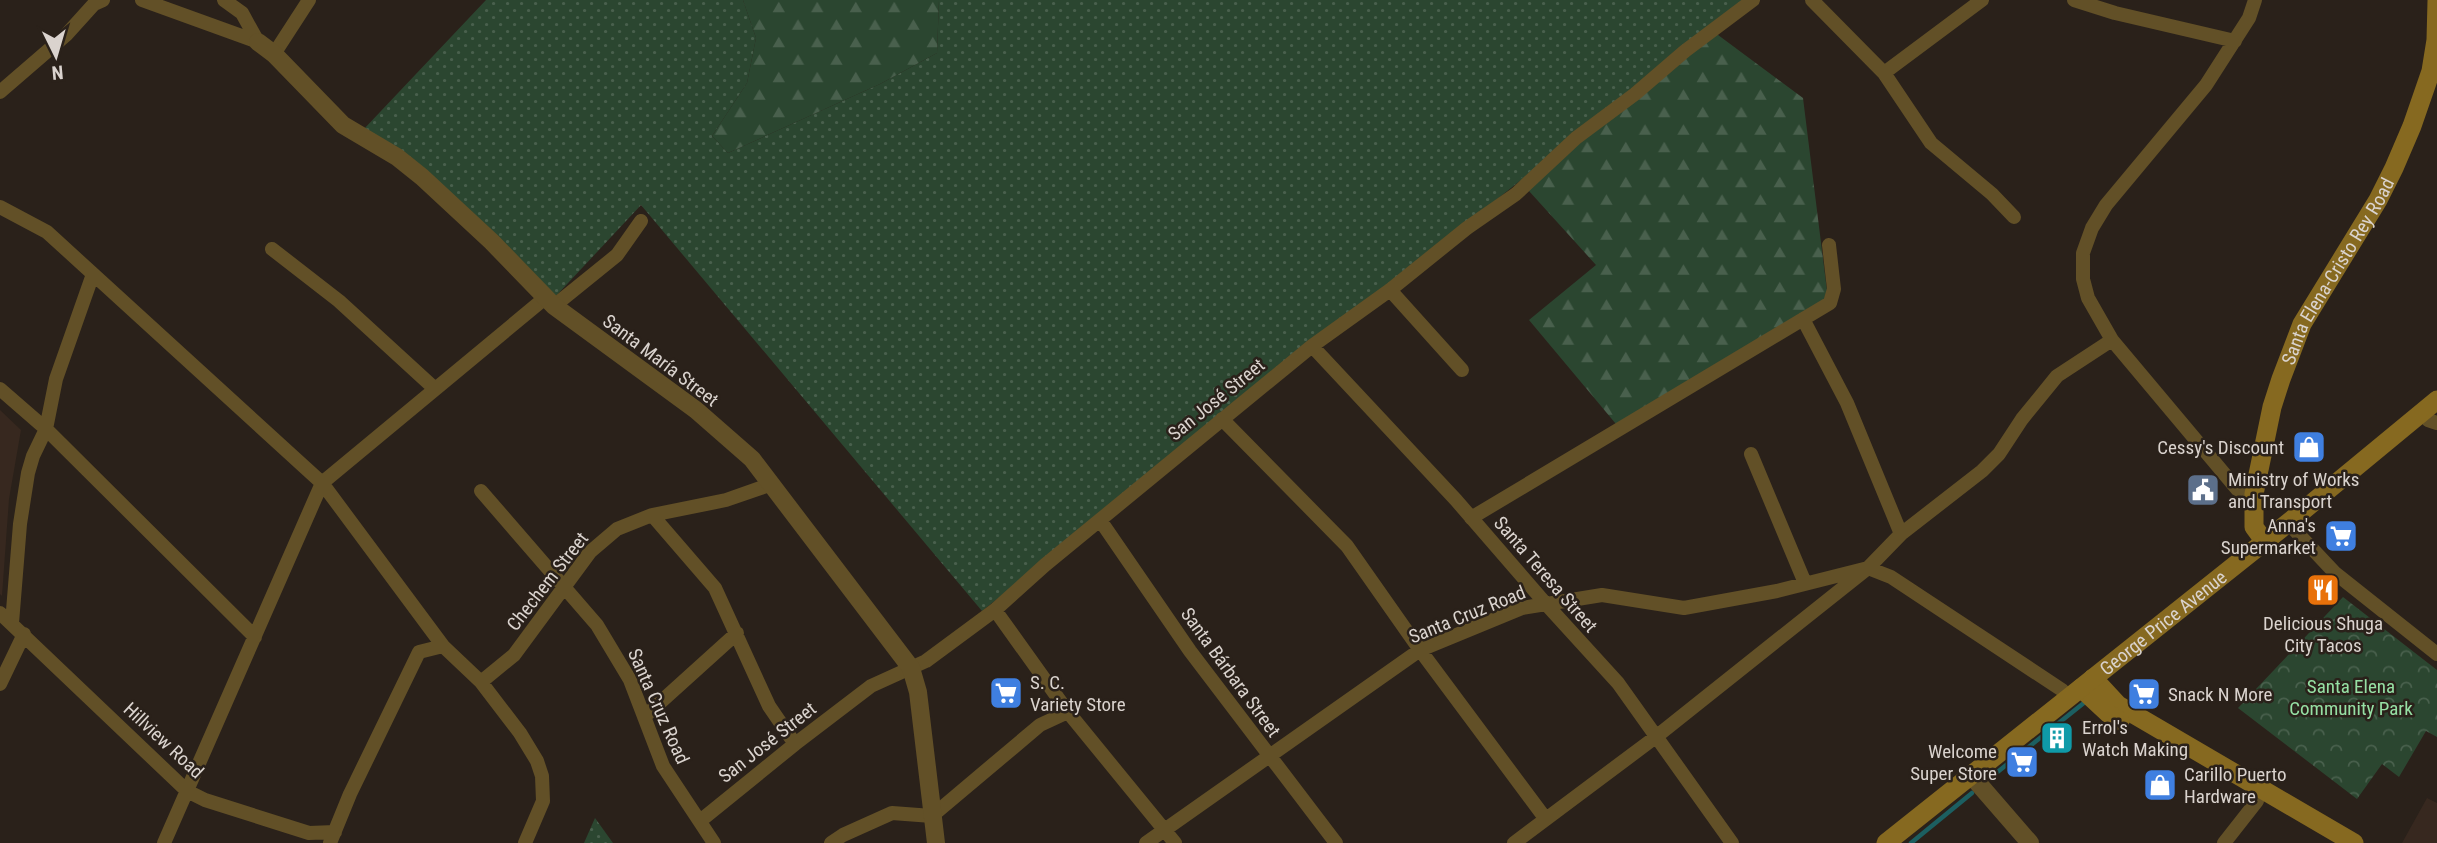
<svg xmlns="http://www.w3.org/2000/svg" width="2437" height="843" font-family="'Roboto Condensed',sans-serif">
<style>
.built{fill:#37281f}
.grass{fill:url(#grass-dots)}
.forest{fill:url(#forest-firs)}
.park{fill:url(#park-crowns)}
.lines{fill:none;stroke-linecap:round;stroke-linejoin:round}
.stream{stroke:#1c5f61;stroke-width:4.5}
.minor{stroke:#625027;stroke-width:14}
.tertiary{stroke:#625027;stroke-width:18}
.secondary{stroke:#866920;stroke-width:19}
.labels{text-anchor:middle;stroke-width:5;stroke-linejoin:round;paint-order:stroke}
.street-label{font-size:19px;fill:#dad3ce;stroke:#2a211a}
.poi-label{font-size:19px;fill:#dad3ce;stroke:#2a211a;text-anchor:start}
.park-label{font-size:19px;fill:#96e0a4;stroke:#2a211a}
</style>
<defs>
<pattern id="grass-dots" width="8" height="8" patternUnits="userSpaceOnUse" patternTransform="scale(1.75)"><rect width="8" height="8" fill="#2b4630"/><path d="M2 2h.1M6 6h.1" fill="none" stroke="#49604d" stroke-width="1.8" stroke-linecap="round"/></pattern>
<pattern id="forest-firs" width="22" height="20" patternUnits="userSpaceOnUse" patternTransform="scale(1.75)"><rect width="22" height="20" fill="#2b4630"/><path d="M5 1l3.5 6h-7zM16 11l3.5 6h-7z" fill="#49604d"/></pattern>
<pattern id="park-crowns" width="20" height="18" patternUnits="userSpaceOnUse" patternTransform="scale(1.75)"><rect width="20" height="18" fill="#2b4630"/><path d="M2 6a3 3 0 1 1 6 0M12 15a3 3 0 1 1 6 0" fill="none" stroke="#49604d"/></pattern>
</defs>
<rect width="100%" height="100%" fill="#2a211a"/>
<path class="built" d="M 0,410 L 21,430 L 9,499 L 2,596 L 0,594 Z
M 2427,798 L 2437,803 L 2437,843 L 2402,843 Z"/>
<path class="grass" d="M 486,0 L 743,0 L 756,38 L 747,83 L 712,136 L 728,153 L 880,84 L 937,53 L 939,0 L 1746,0 L 982,611 L 641,205 L 554,298 L 423,167 L 363,130 Z
M 595,818 L 613,843 L 584,843 Z"/>
<path class="forest" d="M 743,0 L 939,0 L 937,53 L 880,84 L 728,153 L 712,136 L 747,83 L 756,38 Z
M 1710,29 L 1803,98 L 1828,299 L 1616,424 L 1529,320 L 1596,265 L 1519,180 Z"/>
<path class="park" d="M 2343,597 L 2437,670 L 2437,737 L 2426,731 L 2399,777 L 2382,764 L 2357,799 L 2238,708 Z"/>
<g class="lines">
<path class="stream" d="M 1990,778 L 2085,702
M 1911,843 L 1972,793"/>
<path class="minor" d="M 142,0 L 258,42
M 224,0 L 242,13 L 258,42
M 1812,0 L 1884,73 L 1931,143 L 1992,194 L 2014,217
M 2074,0 L 2115,13 L 2235,41
M 274,54 L 309,0
M 1884,73 L 1982,0
M 0,92 L 66,35 L 94,4 L 103,0
M 0,207 L 47,232 L 322,483 L 443,646 L 481,682 L 520,733 L 537,761 L 542,776 L 543,801 L 525,843
M 272,249 L 339,301 L 434,388
M 1390,290 L 1462,370
M 554,306 L 617,255 L 641,221
M 1803,319 L 1847,403 L 1901,534
M 1312,346 L 1456,500 L 1546,604 L 1618,683 L 1732,843
M 0,389 L 46,429 L 255,637
M 2422,413 L 2428,420 L 2437,423
M 1222,419 L 1347,546 L 1420,650 L 1545,818
M 1751,454 L 1805,583
M 481,491 L 597,625 L 630,680 L 663,766 L 714,843
M 2254,494 L 2244,493 L 2237,489 L 2112,340 L 2088,298 L 2083,279 L 2083,253 L 2092,228 L 2106,205 L 2206,85 L 2249,18 L 2255,0
M 652,515 L 715,588 L 769,706 L 795,744
M 1471,518 L 1830,303 L 1834,289 L 1829,245
M 1100,520 L 1190,651 L 1336,843
M 2288,523 L 2335,573 L 2437,654
M 995,610 L 1068,712 L 1175,843
M 0,613 L 187,791 L 205,800 L 309,833 L 335,832
M 12,623 L 20,524 L 28,473 L 33,456 L 46,429 L 56,379 L 93,274
M 481,682 L 514,655 L 590,552 L 617,529 L 652,515 L 726,500 L 772,484
M 0,684 L 24,634
M 644,717 L 737,633
M 700,821 L 795,744 L 871,686 L 926,661 L 995,610 L 1045,565 L 1312,346 L 1390,290 L 1467,228 L 1516,194 L 1576,138 L 1635,94 L 1685,51 L 1753,0
M 164,843 L 322,483 L 545,298
M 330,843 L 350,794 L 419,652 L 443,646
M 831,843 L 843,835 L 892,813 L 932,816 L 1040,725 L 1068,712
M 1146,843 L 1420,650 L 1522,608 L 1602,595 L 1684,608 L 1777,591 L 1868,568 L 1891,577 L 2062,690 L 2069,698
M 1514,843 L 1657,736 L 1868,568 L 1901,534 L 1982,471 L 1999,454 L 2022,419 L 2057,376 L 2112,340
M 2224,843 L 2257,801"/>
<path class="tertiary" d="M 258,42 L 274,54 L 343,125 L 397,157 L 422,177 L 492,242 L 554,306 L 696,410 L 752,459 L 911,668 L 918,692 L 936,843
M 1971,775 L 2030,843"/>
<g class="secondary">
<path id="s1" d="M 2265,542 L 2254,527 L 2254,494 L 2272,407 L 2281,379 L 2302,324 L 2378,200 L 2394,168 L 2412,126 L 2431,71 L 2436,40 L 2437,1"/>
<path d="M 2093,678 L 2118,705 L 2354,843"/>
<path d="M 2081,688 L 2109,714 L 2120,721"/>
<path id="s2" d="M 1886,843 L 2288,523 L 2437,400"/>
</g>
</g>
<defs>
<symbol id="shop-square" viewBox="-11 -11 22 22"><rect x="-9" y="-9" width="18" height="18" rx="4" fill="#3f7fe0" stroke="#2a211a"/><path d="M-5-2.5h2.3a2.7 3.5 0 0 1 5.4 0H5L5.5 6h-11ZM-1.5-2.5h3a1.5 2.3 0 0 0-3 0Z" fill="#fff"/></symbol>
<symbol id="civic-square" viewBox="-11 -11 22 22"><rect x="-9" y="-9" width="18" height="18" rx="4" fill="#5c6f8a" stroke="#2a211a"/><path d="M-.6-6.5H3V-4.5H.6V-3L4-1V1h2V6H-6V1h2V-1L-.6-3ZM-1.2 2.5V6h2.4V2.5Z" fill="#fff"/></symbol>
<symbol id="supermarket-square" viewBox="-11 -11 22 22"><rect x="-9" y="-9" width="18" height="18" rx="4" fill="#3f7fe0" stroke="#2a211a"/><path d="M-6-5.5h2.5l.6 2H6L4.5 2H-2.5L-4.4-4H-6ZM-1.5 3.2a1.3 1.3 0 1 0 .1 0ZM3 3.2a1.3 1.3 0 1 0 .1 0Z" fill="#fff"/></symbol>
<symbol id="restaurant-square" viewBox="-11 -11 22 22"><rect x="-9" y="-9" width="18" height="18" rx="4" fill="#e8710a" stroke="#2a211a"/><path d="M-5-6h1v4h1v-4h1v4h1v-4h1v5L-1.5 .5V6h-2V.5L-5-1ZM5-6V6H3V1.5H1.5Q1.5-4 5-6Z" fill="#fff"/></symbol>
<symbol id="building-square" viewBox="-11 -11 22 22"><rect x="-9" y="-9" width="18" height="18" rx="4" fill="#0f9aa8" stroke="#2a211a"/><path d="M-4-6H4V6H1V3H-1V6H-4ZM-2.5-4.3h1.7v1.8h-1.7ZM.8-4.3h1.7v1.8H.8ZM-2.5-1h1.7V.8h-1.7ZM.8-1h1.7V.8H.8Z" fill="#fff"/></symbol>
</defs>
<g fill-rule="evenodd">
<use href="#shop-square" x="2290" y="428" width="38" height="38"/>
<use href="#civic-square" x="2184" y="471" width="38" height="38"/>
<use href="#supermarket-square" x="2322" y="517" width="38" height="38"/>
<use href="#restaurant-square" x="2304" y="571" width="38" height="38"/>
<use href="#supermarket-square" x="987" y="674" width="38" height="38"/>
<use href="#supermarket-square" x="2125" y="675" width="38" height="38"/>
<use href="#building-square" x="2038" y="719" width="38" height="38"/>
<use href="#supermarket-square" x="2003" y="743" width="38" height="38"/>
<use href="#shop-square" x="2141" y="766" width="38" height="38"/>
</g>
<g class="labels">
<g class="street-label">
<text dy="7" stroke="none"><textPath href="#s1" startOffset="292">Santa Elena-Cristo Rey Road</textPath></text>
<text transform="translate(661 360) rotate(37)" y="7">Santa María Street</text>
<text transform="translate(1216 399) rotate(-39)" y="7">San José Street</text>
<text transform="translate(1546 574) rotate(49)" y="7">Santa Teresa Street</text>
<text transform="translate(547 581) rotate(-52)" y="7">Chechem Street</text>
<text transform="translate(1467 614) rotate(-22)" y="7">Santa Cruz Road</text>
<text dy="7" stroke="none"><textPath href="#s2" startOffset="354">George Price Avenue</textPath></text>
<text transform="translate(1231 672) rotate(54)" y="7">Santa Bárbara Street</text>
<text transform="translate(659 706) rotate(66)" y="7">Santa Cruz Road</text>
<text transform="translate(164 740) rotate(43)" y="7">Hillview Road</text>
<text transform="translate(767 742) rotate(-38)" y="7">San José Street</text>
</g>
<g class="poi-label">
<text x="2284" y="454" text-anchor="end">Cessy's Discount</text>
<text x="2228" y="486">Ministry of Works<tspan x="2228" dy="22">and Transport</tspan></text>
<text x="2316" y="532" text-anchor="end">Anna's<tspan x="2316" dy="22">Supermarket</tspan></text>
<text x="2323" y="630" text-anchor="middle">Delicious Shuga<tspan x="2323" dy="22">City Tacos</tspan></text>
<text x="1030" y="689">S. C.<tspan x="1030" dy="22">Variety Store</tspan></text>
<text x="2168" y="701">Snack N More</text>
<text x="2082" y="734">Errol's<tspan x="2082" dy="22">Watch Making</tspan></text>
<text x="1997" y="758" text-anchor="end">Welcome<tspan x="1997" dy="22">Super Store</tspan></text>
<text x="2184" y="781">Carillo Puerto<tspan x="2184" dy="22">Hardware</tspan></text>
</g>
<g class="park-label">
<text x="2351" y="693">Santa Elena<tspan x="2351" dy="22">Community Park</tspan></text>
</g>
</g>
<g transform="translate(56 56) rotate(175)" stroke="#2a211a" stroke-width="5" paint-order="stroke">
<path d="M0-5L12 26L0 18L-12 26Z" fill="#dad3ce"/>
<text y="-10" font-size="19" font-weight="bold" text-anchor="middle" fill="#dad3ce">N</text>
</g>
</svg>
